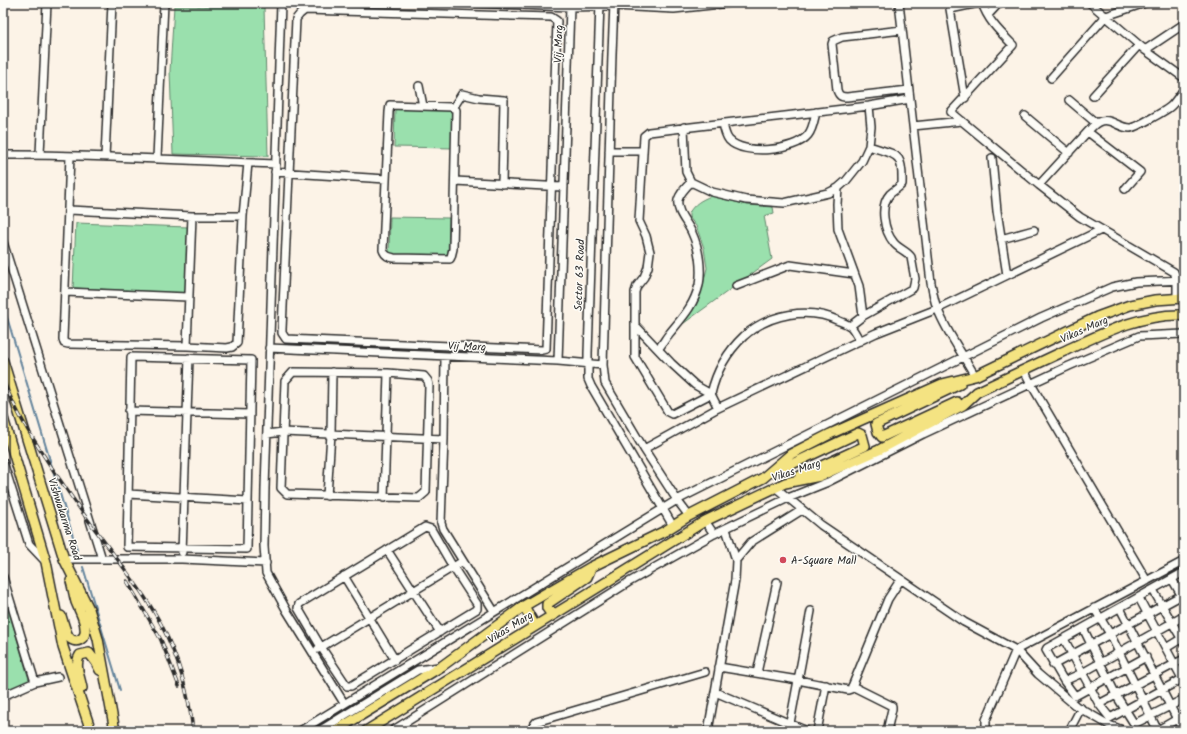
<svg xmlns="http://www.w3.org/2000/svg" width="1187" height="734" font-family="Kalam,sans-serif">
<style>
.green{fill:#9ae0ad;stroke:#62866c}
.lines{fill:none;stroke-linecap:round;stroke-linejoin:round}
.stream{stroke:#64849c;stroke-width:2}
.minor-casing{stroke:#2b2b2b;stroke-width:10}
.major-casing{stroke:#2b2b2b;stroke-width:12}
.minor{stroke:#fdfcf7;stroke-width:7}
.major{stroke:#f4e382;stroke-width:9}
.rail-casing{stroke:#2b2b2b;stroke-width:3.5}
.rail{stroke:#fdfcf7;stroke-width:2;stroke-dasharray:6;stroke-linecap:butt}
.poi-dot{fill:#d1495b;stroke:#fdfcf7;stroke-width:1.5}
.labels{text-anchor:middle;stroke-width:3;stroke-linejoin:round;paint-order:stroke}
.street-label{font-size:11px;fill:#2b2b2b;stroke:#fdfcf7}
.poi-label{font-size:11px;fill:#2b2b2b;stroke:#fdfcf7;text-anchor:start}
</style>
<rect width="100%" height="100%" fill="#fcf3e7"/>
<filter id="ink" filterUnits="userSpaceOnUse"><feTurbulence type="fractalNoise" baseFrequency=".025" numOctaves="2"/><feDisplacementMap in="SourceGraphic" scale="8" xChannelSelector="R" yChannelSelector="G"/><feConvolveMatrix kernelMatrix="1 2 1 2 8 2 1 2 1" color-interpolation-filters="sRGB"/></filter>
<g filter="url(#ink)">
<path class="green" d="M 174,6 L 264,7 L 268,156 L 173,154 L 170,71 Z
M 395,108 L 455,110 L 454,148 L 394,147 Z
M 711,196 L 748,205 L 773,207 L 774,213 L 764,216 L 772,259 L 680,326 L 695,304 L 703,285 L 707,268 L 704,248 L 696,226 L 689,217 L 689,213 C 694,204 701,200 711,196 Z
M 390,217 L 449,218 L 448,257 L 389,255 Z
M 76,223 L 188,227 L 185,293 L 73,288 Z
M 3,592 L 30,683 L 3,692 Z"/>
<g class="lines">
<path class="stream" d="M 3,304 L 77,550
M 83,567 L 120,690
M 72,729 L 73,731"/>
<defs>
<path id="minor" d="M 281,3 L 265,488 L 264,546 L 266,573 L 287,611 L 344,703
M 472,3 L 570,7 L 614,6 L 674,9 L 730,3
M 600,3 L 588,353 L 588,379 L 591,386 L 673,526
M 614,3 L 612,54 L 603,365 L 605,383 L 644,449 L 677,500 L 689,516
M 899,3 L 931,283 C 933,292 934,302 938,310 C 947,333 963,354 975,376
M 982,3 C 988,21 1000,32 1013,45 L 951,112 L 1039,185 L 1080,217 L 1174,272 L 1177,280 L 1177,299
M 1090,3 L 1145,50 L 1184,78
M 305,10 L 551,17 L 557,21 L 546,349 L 542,350 L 286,339 L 282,333 L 282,329 L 296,19 L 300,14 Z
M 988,15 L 999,3
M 902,30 L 842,37 L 833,41 L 832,44 L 837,90 C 839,96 841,97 847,97 L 909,90
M 1145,50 L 1184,24
M 1051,78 L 1106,16 L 1145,3
M 419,86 L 423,106
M 1093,96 L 1139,45
M 965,98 L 950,9 L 979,3
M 1069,100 L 1096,123
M 390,105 L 452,107 L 456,110 L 453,249 L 451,257 L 450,259 L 394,258 C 389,257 385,256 383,250 L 389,112 Z
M 453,108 L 462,94 L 479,98 L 504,100 L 502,184
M 1025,116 L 1069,153
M 723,123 C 724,129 725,135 729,140 C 744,156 795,151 808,135 C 813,129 814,120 816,112
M 913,126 L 962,121
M 684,127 L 686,172 L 691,182 L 712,192 L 746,200 L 784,203 L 828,193 L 838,188 L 846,181 L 862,161 L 869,146 L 871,127 L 869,106
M 1088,132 L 1140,172 L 1125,189
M 609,151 L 643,151
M 40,154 L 47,3
M 3,155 C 94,154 185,161 276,164
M 70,156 L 63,339 L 64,343 L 68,344 L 187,346 L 227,348 L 232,347 L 237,343 L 243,216 L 248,163
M 105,157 L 112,3
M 157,158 L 164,3
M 992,158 L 997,211 L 1007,275
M 275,172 L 386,179
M 455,181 L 564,187
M 1039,185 L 1092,127 C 1107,112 1116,128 1130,128 C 1135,128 1167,110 1171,106 C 1176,101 1180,94 1184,89
M 838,188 L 837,204 L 838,229 L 859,286 L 863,316
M 69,210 L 192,216 L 243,216
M 1001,239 L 1034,230
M 3,242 L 102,559
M 736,286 L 790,265 L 854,274
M 65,292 L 188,297
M 635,325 L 671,363 L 695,385 L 711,394 L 718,408
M 850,326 L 863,316 L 913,288 L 915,279 L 911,257 C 907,251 899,249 894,243 C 884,231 879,206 890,194 C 894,190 899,188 902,184 C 903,151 897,156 869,146
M 187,346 L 192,216
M 269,348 L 558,361 L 603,365
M 658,349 C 662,345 665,339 669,334 C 682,318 694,306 699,285 C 702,269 699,248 692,233 C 688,223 676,212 678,200 C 680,193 686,187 691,182
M 445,356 L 444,439 L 441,523 L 443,529 L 494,611
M 131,357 L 251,360 L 247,549 L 127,547 Z
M 558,361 L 570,7
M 1024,370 L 1031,384 L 1147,581
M 293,372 L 388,373 L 424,376 L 428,381 L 429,386 L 426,492 L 419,498 L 287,494 L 281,488 L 285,381 Z
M 711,394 L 672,414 L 668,412 L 635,357 L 635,292 L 637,286 L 644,277 L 648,267 L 650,252 L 646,236 L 639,221 L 644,136 L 649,132 L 869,106 L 910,99
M 711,394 C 716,372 727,352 744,336 C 769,314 808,306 839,321 C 842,322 847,324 850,326 C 854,329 857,337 860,341
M 129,411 L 250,414
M 267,434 L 283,432 L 444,439
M 644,449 L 718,408 L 876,333 L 937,309 L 1101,230
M 3,462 L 29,544 L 46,562
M 776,488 L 821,525 L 964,622 L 1016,650 L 1038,674 L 1076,706 L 1109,725 L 1125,731
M 128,494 L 248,501
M 327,496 L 331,434 L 332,372
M 384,498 L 388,373
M 705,521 L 714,534 L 720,531 L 788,498 L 828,482 L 923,434 L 1069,366 L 1139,336 L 1184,334
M 425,527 L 431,529 L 453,567 L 477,604 L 477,609 L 351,686 L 347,686 L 321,647 L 298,608 L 299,604 Z
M 726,529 L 736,560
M 387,550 L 440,632
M 182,552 L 189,358
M 64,559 L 182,559 L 266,563
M 344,576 L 395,660
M 3,577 L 35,682
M 1172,579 L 1183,598
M 1153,590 L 1184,643
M 1139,598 L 1184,682
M 1094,608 L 1110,634 L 1158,731
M 1120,608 L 1183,731
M 1083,628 L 1116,695 L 1133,722 L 1136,723 L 1184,699
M 1064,639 L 1099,704 L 1110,718 L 1184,678
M 1166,648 L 1184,637
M 318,649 L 463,561
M 1146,657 L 1075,696 L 1064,681 L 1046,650 L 1047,648 L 1184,572
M 1053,665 L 1184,594
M 719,667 L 798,680 L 848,690 L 851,689 L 888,599 L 901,579
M 757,673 L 777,582
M 1064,681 L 1082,673 L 1184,616
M 852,686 L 892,706 L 892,709 L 887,731
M 715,692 L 807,731
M 3,696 L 35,682 L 58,677
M 1099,704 L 1184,659
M 790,723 L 811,611
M 1158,730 L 1184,715
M 300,731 L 677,500 L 1041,318 L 1112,287 L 1136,282 L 1184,280
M 319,731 L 418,670 L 439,667
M 392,731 L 629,582 L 714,534
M 532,731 L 533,726 L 536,722 L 705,672
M 708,731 L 735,580 L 736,560 L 751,542 L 802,510
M 817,731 L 826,685
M 986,731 L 986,720 L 1016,650 L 1184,561
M 1069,731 L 1081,708"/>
<path id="major" d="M 3,361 L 64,559 L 89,609 L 98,639 L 115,731
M 957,402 L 882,437 L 878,432 L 876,424 L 960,384
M 3,418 L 46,562 L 63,647 L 91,731
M 775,472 L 858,433 L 862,435 L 865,446 L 800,476
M 524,606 L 535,626
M 555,613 L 549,611 L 547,608 L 547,604 L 587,577 L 591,568
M 61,616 C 63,622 65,630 68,636 C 75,646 87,639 85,628 C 85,619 79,610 76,602 C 74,595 73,588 71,581
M 82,688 C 80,677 74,665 80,655 L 89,653 L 96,662 L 100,670
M 335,731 L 442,666 L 524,606 L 591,567 L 665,531 L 689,516 L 763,478 L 791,454 L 830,434 L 942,384 L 975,376 L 1097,317 L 1130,305 L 1155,300 L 1184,298
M 366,731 L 705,521 L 785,483 L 820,476 L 879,450 L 963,405 L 977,392 C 1005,379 1032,366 1060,353 C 1099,335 1140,313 1184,315"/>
</defs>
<use href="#minor" class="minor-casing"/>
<use href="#major" class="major-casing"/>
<use href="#minor" class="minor"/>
<use href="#major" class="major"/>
<defs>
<path id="rail" d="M 3,380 C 17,415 37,446 58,477 C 71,496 83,514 97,532 C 119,562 143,591 161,624 C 178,657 189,694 193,731
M 127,581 L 161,640 L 179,686"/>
</defs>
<use href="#rail" class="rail-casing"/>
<use href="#rail" class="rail"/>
</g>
</g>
<circle class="poi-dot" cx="783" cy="560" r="4"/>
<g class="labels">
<g class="street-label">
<text transform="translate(558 44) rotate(-88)" y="4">Vij Marg</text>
<text transform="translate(579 275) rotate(-88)" y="4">Sector 63 Road</text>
<text transform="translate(1084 329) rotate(-24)" y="4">Vikas Marg</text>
<text transform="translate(467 346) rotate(2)" y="4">Vij Marg</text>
<text transform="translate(796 470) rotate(-18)" y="4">Vikas Marg</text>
<text transform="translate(65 519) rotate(72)" y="4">Vishwakarma Road</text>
<text transform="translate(510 627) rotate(-32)" y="4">Vikas Marg</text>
</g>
<g class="poi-label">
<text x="791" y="564">A-Square Mall</text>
</g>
</g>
<rect width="1187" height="734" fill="none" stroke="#fdfcf7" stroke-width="16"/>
<rect x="8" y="8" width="1171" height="718" fill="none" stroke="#2b2b2b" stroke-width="1.5" filter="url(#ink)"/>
</svg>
